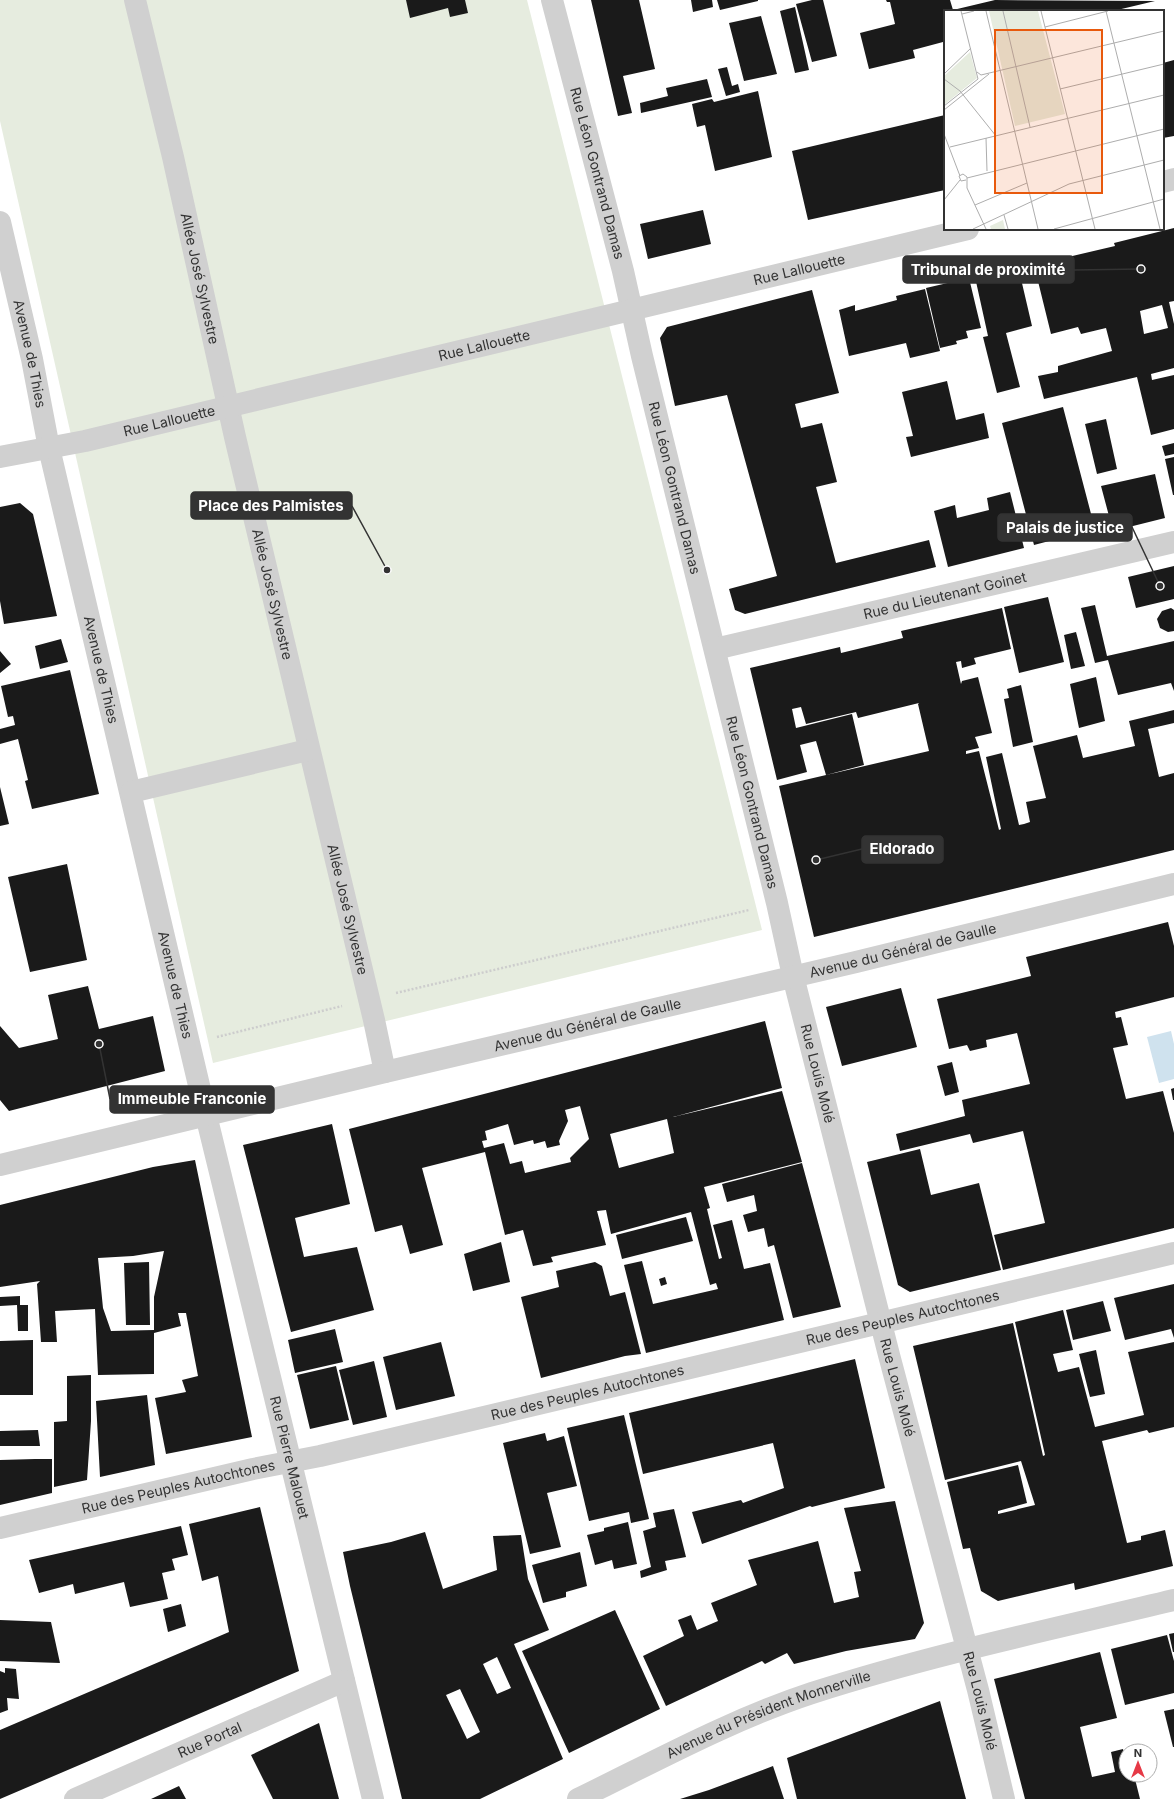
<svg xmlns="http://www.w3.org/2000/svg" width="1174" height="1799" font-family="Inter,sans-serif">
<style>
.green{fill:#e6ecdf}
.water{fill:#cfe2ee}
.building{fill:#1a1a1a;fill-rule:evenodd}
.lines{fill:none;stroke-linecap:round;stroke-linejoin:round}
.path{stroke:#cdcdcd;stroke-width:2.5;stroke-dasharray:2 2;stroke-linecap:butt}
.minor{stroke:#d0d0d0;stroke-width:22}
.labels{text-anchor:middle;stroke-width:4;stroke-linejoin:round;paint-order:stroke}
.street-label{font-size:14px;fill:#333;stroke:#fff}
.inset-road{fill:none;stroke:#adadad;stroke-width:1}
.view{fill:#e8590c;fill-opacity:0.15;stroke:#e8590c;stroke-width:2}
.inset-edge{fill:none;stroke:#333;stroke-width:2}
.leader{fill:none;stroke:#333;stroke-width:1.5}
.callout-dot{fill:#333;stroke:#fff;stroke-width:1.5}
.callout{fill:#333;stroke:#333;stroke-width:1.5}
.callout-label{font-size:15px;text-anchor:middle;font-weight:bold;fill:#fff}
</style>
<rect width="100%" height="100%" fill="#fff"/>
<path class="green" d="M 0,0 L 527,0 L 762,930 L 213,1063 L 0,121 Z"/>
<path class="water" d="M 1171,1031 L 1174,1044 L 1174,1079 L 1159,1083 L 1147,1037 Z"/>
<path class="building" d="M 406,0 L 465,0 L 468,13 L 450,17 L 448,8 L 410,18 Z
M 591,0 L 639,0 L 655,69 L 623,76 L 632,113 L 618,116 Z
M 691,0 L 712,0 L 713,7 L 693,12 Z
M 717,0 L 758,0 L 758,1 L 720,10 Z
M 812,0 L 823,0 L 837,56 L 812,62 L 796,4 Z
M 886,0 L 950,0 L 953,10 L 995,0 L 1155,1 L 1113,11 L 945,11 L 945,47 L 943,42 L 913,50 L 915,58 L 869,69 L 860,33 L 895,24 L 890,2 L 887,2 Z
M 795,7 L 809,70 L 795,73 L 780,11 Z
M 761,16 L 777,74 L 744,81 L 729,23 Z
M 1174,60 L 1174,136 L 1163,138 L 1163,63 Z
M 727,67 L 732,86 L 738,84 L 740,92 L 726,96 L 718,69 Z
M 707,79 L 712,97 L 641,113 L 640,103 L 668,96 L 666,88 Z
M 758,91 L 772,157 L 715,171 L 705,125 L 697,127 L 692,104 L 712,99 L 714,102 Z
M 945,115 L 945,190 L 808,220 L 792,151 Z
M 703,210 L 711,244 L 648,259 L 640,224 Z
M 1174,228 L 1174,301 L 1169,302 L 1174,324 L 1174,368 L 1151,374 L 1152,380 L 1174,375 L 1174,429 L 1151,435 L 1137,377 L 1044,399 L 1038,376 L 1058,372 L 1058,366 L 1112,351 L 1106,328 L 1081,334 L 1078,327 L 1051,334 L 1034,265 L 1115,246 L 1114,243 ZM 1162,305 L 1168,328 L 1144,334 L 1140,311 Z
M 1018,266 L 1032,326 L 1006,333 L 1020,387 L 997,393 L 983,337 L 988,336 L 975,277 Z
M 969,278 L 981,328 L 966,331 L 968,338 L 956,341 L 957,344 L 940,348 L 926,288 Z
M 925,289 L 940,351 L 910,358 L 906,343 L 849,356 L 839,310 L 855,305 L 855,311 L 897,300 L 896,296 Z
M 812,290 L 839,393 L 795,404 L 801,428 L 822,423 L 837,482 L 816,487 L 836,563 L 929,540 L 936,567 L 745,614 L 735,610 L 729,589 L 777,576 L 727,395 L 675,406 L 660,338 L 667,327 Z
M 947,381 L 956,420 L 984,413 L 989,438 L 911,457 L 906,437 L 913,436 L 902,392 Z
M 1063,407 L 1095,529 L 1034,545 L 1002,423 Z
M 1106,419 L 1117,469 L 1097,474 L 1085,424 Z
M 1174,443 L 1174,454 L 1165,456 L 1162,446 Z
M 1174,457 L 1174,495 L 1173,495 L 1165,459 Z
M 1155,474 L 1165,518 L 1113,531 L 1101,486 Z
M 1010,492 L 1024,548 L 948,567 L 934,511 L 955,505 L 957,518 L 989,510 L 987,498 Z
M 20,503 L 33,514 L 57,616 L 4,624 L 0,601 L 0,507 Z
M 1174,566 L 1174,599 L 1136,608 L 1128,577 Z
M 1048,597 L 1064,662 L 1019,673 L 1004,607 Z
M 1095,605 L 1107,656 L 1174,641 L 1174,691 L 1171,683 L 1118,695 L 1108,660 L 1095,663 L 1081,608 Z
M 1002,608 L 1011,649 L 974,658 L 976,664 L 962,668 L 961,661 L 956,662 L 961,684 L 962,681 L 978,677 L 992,733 L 975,737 L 979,748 L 966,751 L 966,754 L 979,751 L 999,830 L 1001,829 L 986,757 L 1002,753 L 1019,825 L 1024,824 L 1030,822 L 1026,802 L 1046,798 L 1033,746 L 1077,735 L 1083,758 L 1135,746 L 1129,721 L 1174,710 L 1174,723 L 1148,729 L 1159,777 L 1174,773 L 1174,850 L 814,937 L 779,786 L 929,751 L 918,704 L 919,703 L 858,718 L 856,712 L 806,724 L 801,707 L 792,709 L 796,728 L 852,714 L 864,765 L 826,775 L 816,741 L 800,745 L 807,772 L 777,780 L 750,668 L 840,647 L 841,653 L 903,638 L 901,631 Z
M 1171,608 L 1174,610 L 1174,631 L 1168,632 L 1160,628 L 1157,619 L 1162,611 Z
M 1076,632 L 1085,666 L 1071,669 L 1064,635 Z
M 61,639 L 68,662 L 40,669 L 35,646 Z
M 0,651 L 11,664 L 0,673 Z
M 70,670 L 99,794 L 32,809 L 25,781 L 28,780 L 18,739 L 0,744 L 0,729 L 15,725 L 13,716 L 8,717 L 1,686 Z
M 1096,677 L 1105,721 L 1079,728 L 1070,684 Z
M 1021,685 L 1033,742 L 1013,747 L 1004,699 L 1009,698 L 1007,689 Z
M 0,787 L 9,824 L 0,826 Z
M 67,864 L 87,960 L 30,972 L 8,877 Z
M 1168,922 L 1174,946 L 1174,997 L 1115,1012 L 1116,1018 L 1121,1017 L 1128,1045 L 1113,1048 L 1126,1099 L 1163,1091 L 1174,1133 L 1174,1228 L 1003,1270 L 994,1235 L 1045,1223 L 1023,1131 L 973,1143 L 970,1134 L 900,1151 L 896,1134 L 965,1116 L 962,1100 L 1030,1084 L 1017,1033 L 986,1040 L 987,1047 L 970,1051 L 967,1045 L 949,1049 L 937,999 L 1031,976 L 1026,957 Z
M 88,986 L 99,1029 L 153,1016 L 165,1071 L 9,1111 L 0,1100 L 0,1026 L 19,1048 L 58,1039 L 48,995 Z
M 901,988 L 917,1047 L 842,1066 L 826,1007 Z
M 765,1021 L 782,1088 L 673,1117 L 782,1091 L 802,1162 L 704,1187 L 710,1208 L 707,1209 L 719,1259 L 722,1258 L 713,1225 L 732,1220 L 744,1269 L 770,1263 L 784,1320 L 646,1353 L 624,1265 L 642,1261 L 653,1304 L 718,1289 L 716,1283 L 710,1285 L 691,1212 L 611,1234 L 606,1210 L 597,1211 L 606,1245 L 551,1257 L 553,1262 L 533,1266 L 523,1230 L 505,1235 L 485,1152 L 422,1168 L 443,1245 L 410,1254 L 402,1225 L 375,1232 L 349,1129 ZM 580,1106 L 589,1139 L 570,1158 L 571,1162 L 525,1173 L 522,1161 L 510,1164 L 504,1143 L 484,1148 L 482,1141 L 487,1140 L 485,1131 L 508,1124 L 514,1145 L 533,1140 L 534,1144 L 545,1141 L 547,1148 L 560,1145 L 559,1141 L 568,1121 L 565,1110 ZM 667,1119 L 674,1153 L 619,1168 L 610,1134 Z
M 952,1062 L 959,1092 L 945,1096 L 937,1066 Z
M 1174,1088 L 1174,1100 L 1173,1100 L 1171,1089 Z
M 332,1124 L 350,1204 L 295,1218 L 304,1257 L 357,1247 L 374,1310 L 291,1332 L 243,1145 Z
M 920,1149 L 931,1195 L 979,1183 L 1001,1270 L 910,1292 L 898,1285 L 867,1162 Z
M 195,1160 L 252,1437 L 166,1454 L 155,1398 L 186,1392 L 182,1380 L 198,1376 L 186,1313 L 178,1313 L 181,1326 L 154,1333 L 154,1374 L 98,1375 L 95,1309 L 55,1311 L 57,1342 L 41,1342 L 37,1284 L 40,1281 L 0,1287 L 0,1205 L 153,1167 ZM 164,1251 L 154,1297 L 154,1330 L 111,1331 L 103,1308 L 98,1258 L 133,1256 Z
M 802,1163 L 841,1307 L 793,1318 L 774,1245 L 768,1247 L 764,1228 L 748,1232 L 743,1215 L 757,1211 L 754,1195 L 727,1202 L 722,1184 Z
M 686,1217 L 693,1241 L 622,1259 L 616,1235 Z
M 501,1242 L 510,1282 L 473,1291 L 464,1254 Z
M 149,1262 L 150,1325 L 126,1325 L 124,1263 Z
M 595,1262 L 602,1266 L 610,1296 L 625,1292 L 641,1354 L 625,1356 L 541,1378 L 521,1297 L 559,1287 L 556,1271 Z
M 665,1277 L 667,1284 L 661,1286 L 659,1279 Z
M 1174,1284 L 1174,1338 L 1171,1329 L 1125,1340 L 1114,1298 Z
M 20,1296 L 20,1305 L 28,1305 L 28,1331 L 18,1331 L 17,1305 L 0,1306 L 0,1297 Z
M 1103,1301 L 1111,1331 L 1073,1340 L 1066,1310 Z
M 1063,1310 L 1073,1350 L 1053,1354 L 1058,1372 L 1079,1367 L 1095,1427 L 1144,1415 L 1128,1352 L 1174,1342 L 1174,1427 L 1149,1433 L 1147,1430 L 1102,1441 L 1127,1543 L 1141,1540 L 1141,1536 L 1165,1530 L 1173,1566 L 1075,1590 L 1074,1583 L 998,1601 L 981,1591 L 970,1548 L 963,1549 L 947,1482 L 1018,1465 L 1027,1503 L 998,1511 L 998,1514 L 1035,1505 L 1021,1461 L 945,1480 L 913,1346 L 1013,1323 L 1043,1456 L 1045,1455 L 1015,1322 Z
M 335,1329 L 343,1362 L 295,1373 L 288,1340 Z
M 33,1340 L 33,1395 L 0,1395 L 0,1341 Z
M 441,1342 L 455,1396 L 396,1410 L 383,1357 Z
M 1096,1350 L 1105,1394 L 1090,1397 L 1079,1354 Z
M 855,1359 L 885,1488 L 812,1507 L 810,1506 L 702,1544 L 692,1512 L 741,1500 L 743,1503 L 784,1488 L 773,1443 L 643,1474 L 629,1413 Z
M 374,1361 L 387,1417 L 353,1425 L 339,1370 Z
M 336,1366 L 349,1420 L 310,1429 L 297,1375 Z
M 91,1375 L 91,1421 L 87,1480 L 54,1487 L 54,1422 L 67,1421 L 67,1376 Z
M 147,1395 L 155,1465 L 100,1477 L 96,1401 Z
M 624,1415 L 649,1519 L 631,1523 L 629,1512 L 589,1521 L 567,1428 Z
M 38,1430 L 40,1446 L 0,1446 L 0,1431 Z
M 545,1433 L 547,1441 L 564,1436 L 577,1486 L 547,1493 L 561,1547 L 530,1554 L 503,1443 Z
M 35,1459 L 52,1459 L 52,1493 L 0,1505 L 0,1460 Z
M 895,1501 L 924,1623 L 915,1639 L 846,1651 L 794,1664 L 787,1653 L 765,1664 L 762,1661 L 666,1706 L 643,1656 L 684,1636 L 678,1620 L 691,1615 L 697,1630 L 718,1621 L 711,1603 L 757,1585 L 748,1560 L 818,1541 L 834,1603 L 859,1597 L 854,1572 L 861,1571 L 844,1508 Z
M 260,1507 L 299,1671 L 0,1799 L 0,1730 L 229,1632 L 218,1576 L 202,1581 L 189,1524 Z
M 674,1509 L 686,1557 L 665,1561 L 667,1570 L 641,1578 L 640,1571 L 651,1567 L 643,1531 L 656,1527 L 653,1513 Z
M 628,1522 L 637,1564 L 614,1569 L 612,1560 L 595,1565 L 587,1535 L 604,1531 L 604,1528 Z
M 181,1526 L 188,1555 L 172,1559 L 175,1570 L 162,1573 L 168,1599 L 130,1607 L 124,1582 L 75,1594 L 73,1584 L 39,1593 L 29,1560 Z
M 425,1532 L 443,1589 L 497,1570 L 493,1536 L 521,1535 L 528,1579 L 549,1630 L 514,1644 L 563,1759 L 480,1799 L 402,1799 L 350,1586 L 343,1552 L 391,1542 ZM 497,1657 L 511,1688 L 497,1694 L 483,1664 ZM 460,1689 L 480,1732 L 467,1739 L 446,1695 Z
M 580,1552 L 587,1586 L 566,1592 L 566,1597 L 543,1603 L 532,1565 Z
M 181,1604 L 186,1626 L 168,1632 L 163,1609 Z
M 615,1610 L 660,1709 L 569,1753 L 522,1651 Z
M 0,1620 L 51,1622 L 60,1663 L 0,1661 Z
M 1174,1633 L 1174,1652 L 1173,1652 L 1169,1634 Z
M 1167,1635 L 1174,1661 L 1174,1693 L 1125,1705 L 1111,1649 Z
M 1100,1652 L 1117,1718 L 1080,1727 L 1092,1777 L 1115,1772 L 1111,1752 L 1123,1749 L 1126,1763 L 1126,1775 L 1134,1775 L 1140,1799 L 1025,1799 L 994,1679 Z
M 5,1668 L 16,1669 L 19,1699 L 7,1698 L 8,1710 L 0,1713 L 0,1671 L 5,1673 Z
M 940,1701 L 966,1799 L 797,1799 L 787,1758 Z
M 1174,1709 L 1174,1747 L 1173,1747 L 1164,1711 Z
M 319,1723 L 339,1799 L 273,1799 L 251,1755 Z
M 773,1766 L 784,1799 L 680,1799 L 709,1790 Z
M 179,1786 L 186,1799 L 151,1799 Z"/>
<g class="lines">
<path class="path" d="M 396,993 L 749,910
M 217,1037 L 342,1006"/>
<g class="minor">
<path id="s1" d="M 135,0 L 173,157 L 235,437 L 374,1020 L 385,1072"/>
<path id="s2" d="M 552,0 L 623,271 L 642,356 L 777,903 L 793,976 L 889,1355 L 978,1690 L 1004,1799"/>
<path d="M 1163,182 L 1174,179"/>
<path id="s3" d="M 0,222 L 32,359 L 49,448 L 206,1115 L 373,1799"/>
<path id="s4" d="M 0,457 L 85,441 L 968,229"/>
<path id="s5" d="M 715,649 L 1174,542"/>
<path d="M 131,792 L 308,750"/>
<path id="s6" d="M 0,1165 L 385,1072 L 856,962 L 1174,884"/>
<path id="s7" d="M 0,1528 L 253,1469 L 320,1456 L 1174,1253"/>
<path id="s8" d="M 75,1799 L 344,1681"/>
<path id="s9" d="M 578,1799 C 654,1762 730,1720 812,1693 C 930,1655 1053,1629 1174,1600"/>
</g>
</g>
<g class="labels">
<g class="street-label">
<text dy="5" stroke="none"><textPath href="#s2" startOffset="179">Rue Léon Gontrand Damas</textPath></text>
<text dy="5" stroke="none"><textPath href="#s4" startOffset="821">Rue Lallouette</textPath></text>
<text dy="5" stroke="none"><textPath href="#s1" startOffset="286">Allée José Sylvestre</textPath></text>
<text dy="5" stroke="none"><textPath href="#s4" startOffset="497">Rue Lallouette</textPath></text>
<text dy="5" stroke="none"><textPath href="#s3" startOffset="135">Avenue de Thies</textPath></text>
<text dy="5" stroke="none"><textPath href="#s4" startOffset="173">Rue Lallouette</textPath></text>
<text dy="5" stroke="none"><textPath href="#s2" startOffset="503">Rue Léon Gontrand Damas</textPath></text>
<text dy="5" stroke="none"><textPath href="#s1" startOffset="610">Allée José Sylvestre</textPath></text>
<text dy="5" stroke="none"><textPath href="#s5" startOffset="236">Rue du Lieutenant Goinet</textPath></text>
<text dy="5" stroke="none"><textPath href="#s3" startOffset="459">Avenue de Thies</textPath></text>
<text dy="5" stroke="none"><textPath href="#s2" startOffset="827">Rue Léon Gontrand Damas</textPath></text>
<text dy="5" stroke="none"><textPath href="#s1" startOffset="934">Allée José Sylvestre</textPath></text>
<text dy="5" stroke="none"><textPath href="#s6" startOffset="928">Avenue du Général de Gaulle</textPath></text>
<text dy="5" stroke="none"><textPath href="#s3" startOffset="783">Avenue de Thies</textPath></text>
<text dy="5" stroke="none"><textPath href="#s6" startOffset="604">Avenue du Général de Gaulle</textPath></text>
<text dy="5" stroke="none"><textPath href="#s2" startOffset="1106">Rue Louis Molé</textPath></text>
<text dy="5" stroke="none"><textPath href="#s7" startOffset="927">Rue des Peuples Autochtones</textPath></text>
<text dy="5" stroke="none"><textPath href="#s2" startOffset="1430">Rue Louis Molé</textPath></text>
<text dy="5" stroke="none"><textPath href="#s7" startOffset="603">Rue des Peuples Autochtones</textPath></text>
<text dy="5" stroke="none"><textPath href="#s3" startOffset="1269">Rue Pierre Malouet</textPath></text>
<text dy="5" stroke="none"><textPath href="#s7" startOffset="183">Rue des Peuples Autochtones</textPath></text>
<text dy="5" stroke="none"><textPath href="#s2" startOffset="1754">Rue Louis Molé</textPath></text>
<text dy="5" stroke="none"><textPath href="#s9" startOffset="209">Avenue du Président Monnerville</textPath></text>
<text dy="5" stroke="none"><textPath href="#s8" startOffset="147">Rue Portal</textPath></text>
</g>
</g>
<g transform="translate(944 10)">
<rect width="220" height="220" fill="#fff"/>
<path d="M 45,1 L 94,1 L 121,104 L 71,116 ZM 26,42 L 33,68 L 0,95 L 0,66 ZM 59,210 L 61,219 L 47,219 L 46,216 Z" fill="#e6ecdf"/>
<path class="inset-road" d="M 42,1 L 94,219M 59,1 L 86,117M 97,1 L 151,219M 162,1 L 216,219M 18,4 L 30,1M 101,17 L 164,1M 33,62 L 37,65 L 220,21M 0,64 L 27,38M 0,69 L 16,81 L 52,126M 116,79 L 220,54M 0,96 L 34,69 L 17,1M 0,100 L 45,64M 0,124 L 16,166M 42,128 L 43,161M 6,137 L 220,85M 23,168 L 220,119M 22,170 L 17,171 L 15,166 L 19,164 L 23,167 L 23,178 L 42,219M 0,190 L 16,170M 31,195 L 83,173M 60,205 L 64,219M 29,219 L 125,174 L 220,150M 110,219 L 220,189"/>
<path class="view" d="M 51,20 L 158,20 L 158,183 L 51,183 Z"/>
<rect width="220" height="220" class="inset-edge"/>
</g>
<path class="leader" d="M1141 269L1074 270M387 570L352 506M1160 586L1132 527M816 860L862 849M99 1044L110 1099"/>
<g class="callout-dot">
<circle cx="1141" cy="269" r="4"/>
<circle cx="387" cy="570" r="4"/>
<circle cx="1160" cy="586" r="4"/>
<circle cx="816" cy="860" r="4"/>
<circle cx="99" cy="1044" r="4"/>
</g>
<g class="callout">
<rect x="903" y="256" width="171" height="27" rx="4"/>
<rect x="191" y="492" width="161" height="27" rx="4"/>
<rect x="998" y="514" width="134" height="27" rx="4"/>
<rect x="862" y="836" width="81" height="27" rx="4"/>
<rect x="110" y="1086" width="164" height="27" rx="4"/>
</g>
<g class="callout-label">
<text x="988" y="275">Tribunal de proximité</text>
<text x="271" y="511">Place des Palmistes</text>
<text x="1065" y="533">Palais de justice</text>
<text x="902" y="854">Eldorado</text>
<text x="192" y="1104">Immeuble Franconie</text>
</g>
<g transform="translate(1138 1763)"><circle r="19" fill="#ffffff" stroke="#adadad"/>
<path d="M0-3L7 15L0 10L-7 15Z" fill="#e63946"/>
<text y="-6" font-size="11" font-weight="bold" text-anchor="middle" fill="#333333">N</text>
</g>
</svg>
